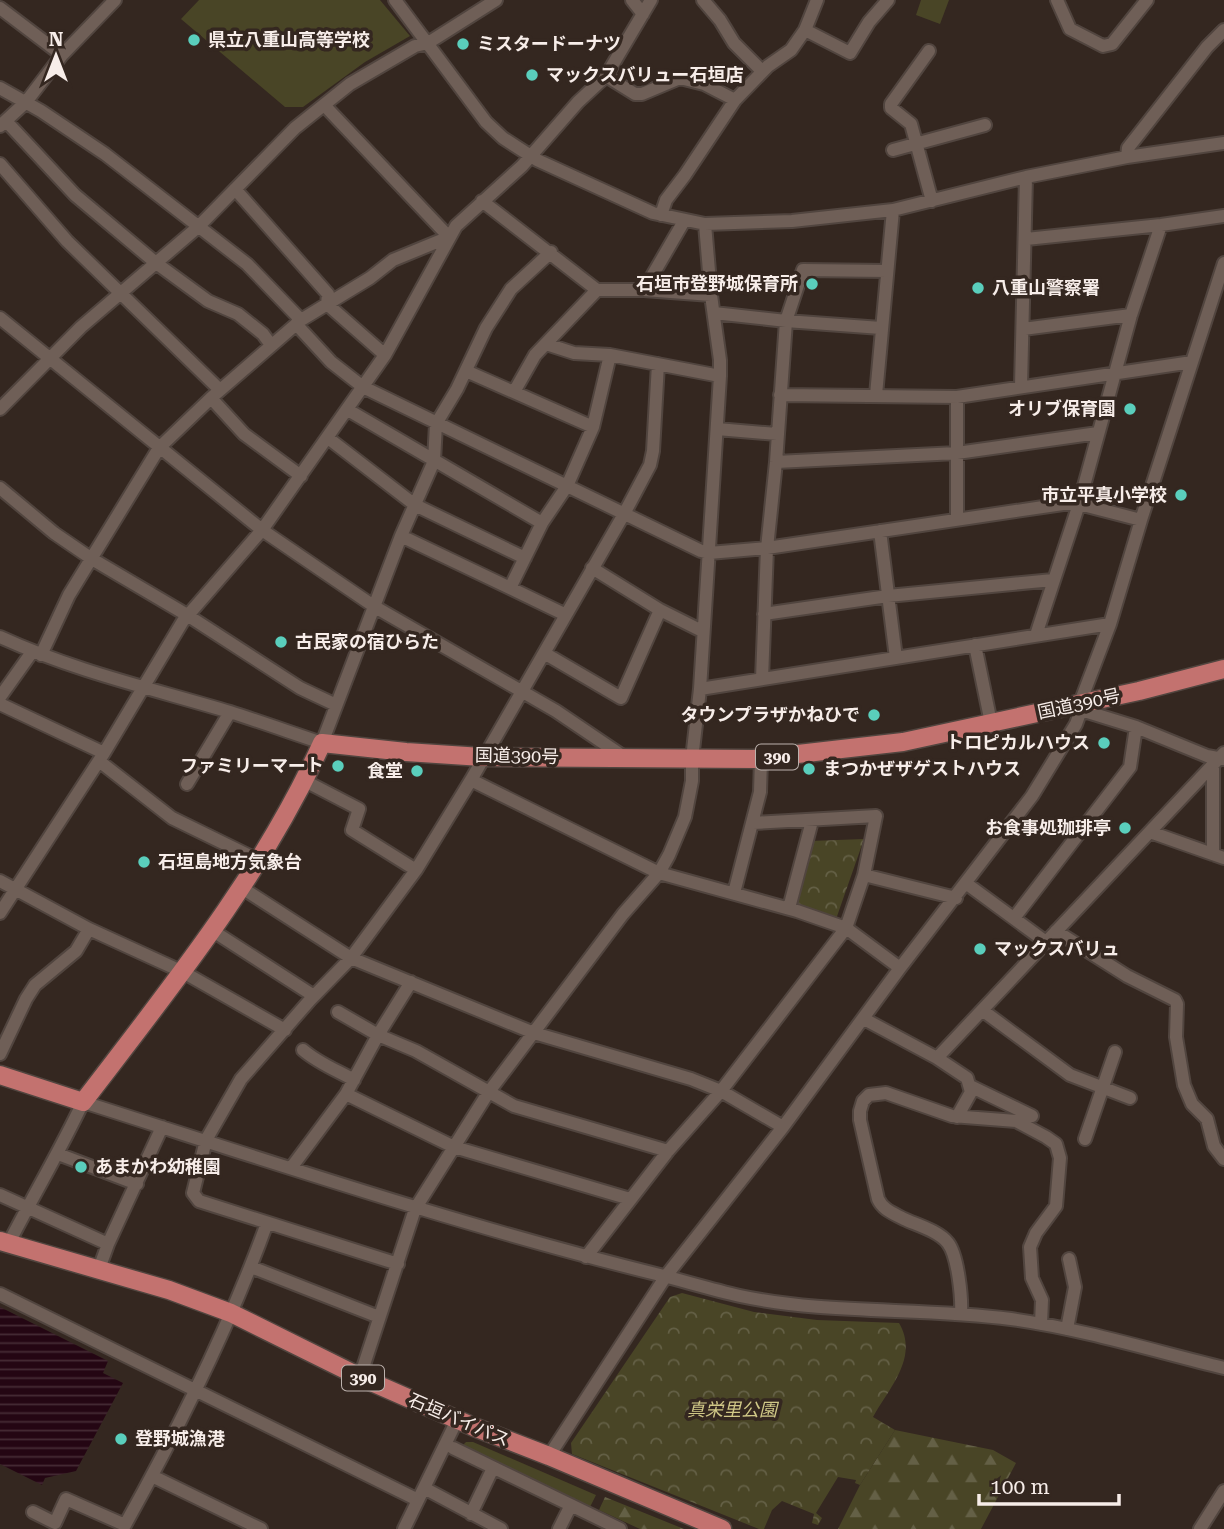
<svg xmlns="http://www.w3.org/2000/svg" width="1224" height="1529" font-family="'Roboto Serif','Noto Sans JP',serif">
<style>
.grass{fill:#494526}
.forest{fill:url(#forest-firs)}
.park{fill:url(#park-crowns)}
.water{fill:url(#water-rules)}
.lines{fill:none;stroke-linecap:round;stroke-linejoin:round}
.minor-casing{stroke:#51453f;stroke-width:16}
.highway-casing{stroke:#51453f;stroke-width:21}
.minor{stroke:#6f5f57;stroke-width:12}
.highway{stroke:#c3726f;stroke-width:18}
.poi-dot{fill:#5acebc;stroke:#342720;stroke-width:2.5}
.labels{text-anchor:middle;stroke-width:7;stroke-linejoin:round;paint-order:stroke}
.shield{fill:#342720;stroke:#bcb2ad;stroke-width:2}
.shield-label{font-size:16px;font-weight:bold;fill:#f7ede9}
.poi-label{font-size:18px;font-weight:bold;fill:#f7ede9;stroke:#342720;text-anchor:start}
.street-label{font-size:18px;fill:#f7ede9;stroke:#342720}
.park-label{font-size:18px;font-style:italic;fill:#d0c887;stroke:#342720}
</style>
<defs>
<pattern id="forest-firs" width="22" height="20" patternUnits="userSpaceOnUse" patternTransform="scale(1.75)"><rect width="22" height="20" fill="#494526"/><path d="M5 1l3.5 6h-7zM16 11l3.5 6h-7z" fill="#646046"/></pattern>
<pattern id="park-crowns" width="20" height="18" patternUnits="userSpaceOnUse" patternTransform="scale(1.75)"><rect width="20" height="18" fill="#494526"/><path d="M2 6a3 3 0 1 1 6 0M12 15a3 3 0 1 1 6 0" fill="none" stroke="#646046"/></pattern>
<pattern id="water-rules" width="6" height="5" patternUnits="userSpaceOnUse" patternTransform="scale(1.75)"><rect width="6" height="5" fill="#240613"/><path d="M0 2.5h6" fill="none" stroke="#452b35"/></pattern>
</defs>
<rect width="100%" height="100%" fill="#342720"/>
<path class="grass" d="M 199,0 L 380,0 L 410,36 L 365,62 L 303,107 L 285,107 L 181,19 Z
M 921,0 L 949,0 L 940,24 L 916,15 Z
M 466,1442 L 473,1442 L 596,1495 L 590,1507 L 462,1446 Z"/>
<path class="forest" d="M 895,1430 L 993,1450 L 1016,1463 L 981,1529 L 838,1529 L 860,1485 Z
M 605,1497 L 684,1529 L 640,1529 L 599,1510 Z"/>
<path class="park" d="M 864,839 L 835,922 L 792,907 L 810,841 Z
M 682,1293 L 754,1312 L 817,1320 L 899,1323 C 919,1357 890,1387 873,1417 L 895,1430 L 860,1485 L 855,1483 L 856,1480 L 838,1477 L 816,1513 L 822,1518 L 818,1525 L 812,1523 L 814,1514 L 782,1501 L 772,1510 L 764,1529 L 759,1529 L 572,1454 L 571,1443 L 670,1297 Z"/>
<path class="water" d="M 0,1307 L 108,1361 L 103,1373 L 123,1383 L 76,1471 L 45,1478 L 42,1485 L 0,1464 Z"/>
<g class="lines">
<defs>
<path id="minor" d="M 395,0 L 486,122 L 503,138 L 537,160 L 653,213 L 705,224 L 792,221 L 893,210 L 1026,177 L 1127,157 L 1224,143
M 632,0 L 643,14
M 703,0 L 720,20 L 734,43 L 762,71
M 1057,0 L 1070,29 L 1103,46 L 1112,44 L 1147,0
M 0,8 L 62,55
M 805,30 L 850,53 L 869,22 L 888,0
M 929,51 L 891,104 L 891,108 L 911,124 L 932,201
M 606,76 L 635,94 L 642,94 L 680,78 L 704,84 L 735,100 L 768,66 L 791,50 L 805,30 L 817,0
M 0,88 L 41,111 L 105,154 L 247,264 L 301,320
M 6,121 L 75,195 L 156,263 L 208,301 L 238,314 L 263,334 L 271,345
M 0,126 L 26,102 L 62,55 L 115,0
M 893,150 L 985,125
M 1127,157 L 1128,148 L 1207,47 L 1224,30
M 0,164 L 67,241 L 220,390
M 235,189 L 328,294 L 327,304 L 385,355
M 482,201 L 597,290 L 644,290 L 711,295
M 661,215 L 666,200 L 685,175 L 735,100
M 1026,239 L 1161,225 L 1224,216
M 644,290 L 684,221
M 714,313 L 786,321 L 881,328
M 0,318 L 262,530 L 375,607 L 556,711 L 624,757
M 296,324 L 331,362 L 363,387 L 701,551 L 709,553 L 767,548 L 1063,504 L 1079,504 L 1141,520
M 1023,329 L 1131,315
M 546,344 L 574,353 L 610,355 L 720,376
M 466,371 L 593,427
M 1021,386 L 1026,177
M 514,392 L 535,355 L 597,290
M 780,395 L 957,397 L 1192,362
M 876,395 L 893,210
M 957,397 L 957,519
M 211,398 L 244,434 L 301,476
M 0,409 L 81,327 L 198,227 L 295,128 L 350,84 L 415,46 L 428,43 L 496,0
M 348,410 L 542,523
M 717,429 L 777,434
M 328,438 L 415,505 L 525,558
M 776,462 L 957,453 L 1098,433
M 0,488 L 54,533 L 92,559 L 187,615 L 300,688 L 336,705
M 880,531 L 896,658
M 401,536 L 510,588 L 542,523 L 567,486 L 593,427 L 610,355
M 592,568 L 660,610 L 702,631
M 510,588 L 566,615
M 764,614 L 888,596 L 1053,580
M 1036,635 L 1079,504 L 1131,315 L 1161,225
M 0,637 C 74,671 153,689 230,712 C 261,722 292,733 322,743 L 401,536 L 434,461 L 436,424 L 457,389 L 486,328 L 511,289 L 551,252
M 975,645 L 991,723
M 544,653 L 621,698 L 660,610
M 41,655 L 69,595 L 159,448 L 211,398 L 301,320 L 370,278 L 393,260 L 449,237 L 325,106
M 762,679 L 767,548 L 776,462 L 786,321 L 803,270 L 887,271
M 700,689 L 1110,624
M 0,697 L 32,652
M 0,704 L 104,753
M 1081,710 L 1136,727 L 1207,756 L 1224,759
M 99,761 L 172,818 L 260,861
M 471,780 L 659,873 L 797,911 L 846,928 L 900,968
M 305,781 L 359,809 L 352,830 L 416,870
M 187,784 L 230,712
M 1150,832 L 1224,858
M 1213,854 L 1213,765
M 864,875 L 956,898
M 0,881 L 89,929 L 183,972 L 285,1030
M 967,884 L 1046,942
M 242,888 L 351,958 L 534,1033 L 691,1079 L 721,1091 L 783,1127
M 734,893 L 760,792 L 761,759
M 789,908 L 812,821
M 0,913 L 104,753 L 183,621 L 262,530 L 385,355 L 456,226 L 522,166 L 578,102 L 606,76 L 651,0
M 1014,918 L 1130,767 L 1136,727
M 213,931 L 314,996
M 1056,931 L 1127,976 L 1175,1000 L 1177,1004 L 1176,1037 L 1184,1085 L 1192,1104 L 1207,1119 L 1214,1146 L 1224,1159
M 982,1010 L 1070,1075 L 1130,1098
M 338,1012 L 378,1035 L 416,1051 L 514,1106 L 668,1151
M 864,1019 L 937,1058 L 967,1078 L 971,1092 L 957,1117
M 303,1050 C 318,1063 336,1070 354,1080
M 0,1054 L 26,999 L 35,985 L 76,951 L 89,929
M 937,1058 L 1224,753
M 970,1086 L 1032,1116
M 346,1094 L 454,1147 L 630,1199
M 1085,1139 L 1115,1052
M 58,1154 L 137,1184
M 291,1168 L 346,1094 L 378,1035 L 411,982
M 0,1195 L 108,1244
M 9,1243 C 33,1196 60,1151 83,1102 C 275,1163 465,1227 660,1275 C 687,1282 714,1290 740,1296 C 829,1315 921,1307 1011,1319 C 1083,1329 1154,1351 1224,1368
M 586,1257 L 668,1151 L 721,1091 L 846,928 L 864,875 L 876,816 L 753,823
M 398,1264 L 199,1201 L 193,1193 L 206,1140 L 241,1079 L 310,1000 L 351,958 L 416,870 L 471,780 L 624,514 L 650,465 L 653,451 L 658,364
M 251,1267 L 379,1317
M 99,1269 L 108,1244 L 162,1127
M 0,1294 L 418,1500
M 961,1314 C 962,1298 958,1256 948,1243 C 939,1231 917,1225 904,1219 C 893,1213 883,1210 878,1199 L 860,1120 L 860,1111 L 863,1101 L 869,1095 L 886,1093 L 952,1116 L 1016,1121 L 1046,1137 L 1056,1144 L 1060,1158 L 1056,1206 L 1036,1233 L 1030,1247 L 1032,1278 L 1042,1300 L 1041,1324
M 1067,1329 L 1075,1287 L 1069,1259
M 360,1377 L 415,1209 L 488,1093 L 623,914 L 659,873 L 669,855 L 685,817 L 692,781 L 692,759 L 700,689 L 720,376 L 720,360 L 711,295 L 705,224
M 453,1448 L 620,1529
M 549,1456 L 666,1276 L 783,1127 L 900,968 L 1032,796 L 1076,724 L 1081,710 L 1080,703 L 1110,624 L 1141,520 L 1224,263
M 152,1476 L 261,1529
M 424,1488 L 501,1529
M 33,1512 L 55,1523 L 66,1499 L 125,1525 C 179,1428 229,1328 267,1223
M 471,1514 L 493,1468
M 404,1529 L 457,1420
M 559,1529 L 571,1505
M 1200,1529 L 1224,1491"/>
<path id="highway" d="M 0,1075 L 83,1102 C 171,987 262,875 322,743 L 406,752 L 482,757 L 754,759 L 903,742 L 1139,691 L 1224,669
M 0,1241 L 169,1290 L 231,1313 L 360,1377 L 474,1427 L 549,1456 L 722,1529"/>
</defs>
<use href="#minor" class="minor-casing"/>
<use href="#highway" class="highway-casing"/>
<use href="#minor" class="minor"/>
<use href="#highway" class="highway"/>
</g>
<g class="poi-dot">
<circle cx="194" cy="40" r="7"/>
<circle cx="463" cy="44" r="7"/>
<circle cx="532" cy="75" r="7"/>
<circle cx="812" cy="284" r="7"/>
<circle cx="978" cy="288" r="7"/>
<circle cx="1130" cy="409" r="7"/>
<circle cx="1181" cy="495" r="7"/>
<circle cx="281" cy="642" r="7"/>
<circle cx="874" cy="715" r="7"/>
<circle cx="1104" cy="743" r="7"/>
<circle cx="338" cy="766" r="7"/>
<circle cx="809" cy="769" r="7"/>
<circle cx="417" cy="771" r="7"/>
<circle cx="1125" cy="828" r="7"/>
<circle cx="144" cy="862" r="7"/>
<circle cx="980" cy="949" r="7"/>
<circle cx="81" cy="1167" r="7"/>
<circle cx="121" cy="1439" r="7"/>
</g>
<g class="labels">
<g class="shield">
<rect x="756" y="744.5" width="42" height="25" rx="5"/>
<rect x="342" y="1365.5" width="42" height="25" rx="5"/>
</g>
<g class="shield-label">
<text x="777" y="763">390</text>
<text x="363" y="1384">390</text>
</g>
<g class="poi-label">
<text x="208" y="46">県立八重山高等学校</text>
<text x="477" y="50">ミスタードーナツ</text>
<text x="546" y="81">マックスバリュー石垣店</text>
<text x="798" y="290" text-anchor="end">石垣市登野城保育所</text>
<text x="992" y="294">八重山警察署</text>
<text x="1116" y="415" text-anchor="end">オリブ保育園</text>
<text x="1167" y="501" text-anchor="end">市立平真小学校</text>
<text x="295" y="648">古民家の宿ひらた</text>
<text x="860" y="721" text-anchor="end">タウンプラザかねひで</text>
<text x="1090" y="749" text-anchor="end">トロピカルハウス</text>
<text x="324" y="772" text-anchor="end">ファミリーマート</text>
<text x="823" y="775">まつかぜザゲストハウス</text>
<text x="403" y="777" text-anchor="end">食堂</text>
<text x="1111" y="834" text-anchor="end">お食事処珈琲亭</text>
<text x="158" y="868">石垣島地方気象台</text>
<text x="994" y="955">マックスバリュ</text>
<text x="95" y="1173">あまかわ幼稚園</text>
<text x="135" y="1445">登野城漁港</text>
</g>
<g class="street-label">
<text transform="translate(1079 704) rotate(-12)" y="6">国道390号</text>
<text transform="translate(517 756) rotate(1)" y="6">国道390号</text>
<text transform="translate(459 1420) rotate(23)" y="6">石垣バイパス</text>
</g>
<g class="park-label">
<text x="732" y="1416">真栄里公園</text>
</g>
</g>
<g transform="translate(56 56)" stroke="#342720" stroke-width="5" paint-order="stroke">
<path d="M0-5L12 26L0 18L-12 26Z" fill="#f7ede9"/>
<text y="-10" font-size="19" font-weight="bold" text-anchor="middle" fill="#f7ede9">N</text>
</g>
<path d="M979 1494v10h140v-10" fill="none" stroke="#f7ede9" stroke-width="3.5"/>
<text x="990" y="1494" font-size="21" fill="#f7ede9" stroke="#342720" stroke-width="5" paint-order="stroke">100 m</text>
</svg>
